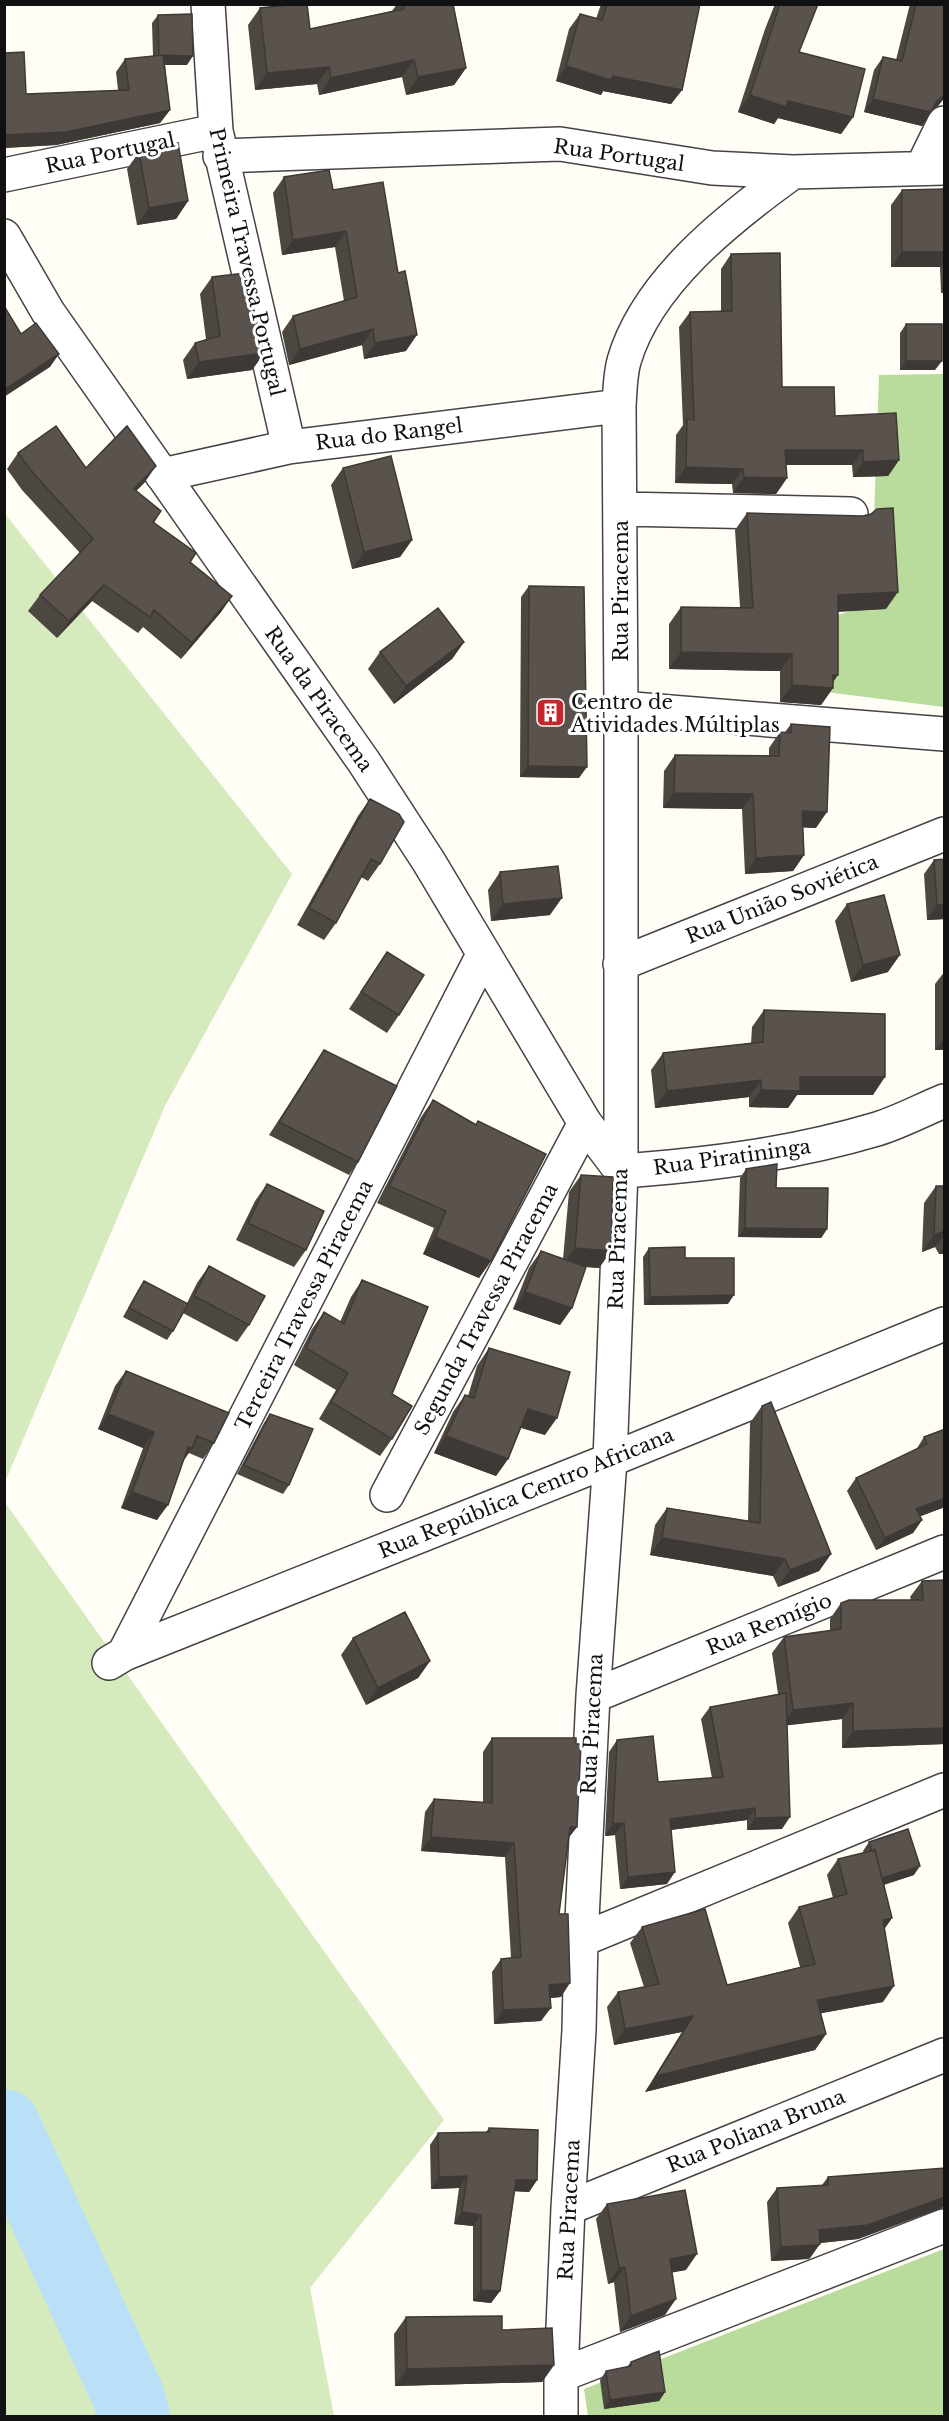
<svg xmlns="http://www.w3.org/2000/svg" width="949" height="2421" font-family="'Libre Baskerville',serif">
<style>
.green{fill:#d5ebbd}
.forest{fill:#b9dc9c}
.lines{fill:none;stroke-linecap:round;stroke-linejoin:round}
.river{stroke:#b9e0f7;stroke-width:72}
.street-casing{stroke:#444;stroke-width:36}
.street{stroke:#fff;stroke-width:33}
.wall{fill:#4d4742}
.shaded-wall{fill:#3f3936}
.building{fill:#5a524d;stroke:#3f3936;stroke-width:1.5}
.labels{text-anchor:middle;stroke-width:6;stroke-linejoin:round;paint-order:stroke}
.street-label{font-size:20px;fill:#111;stroke:#fff}
.poi-label{font-size:20px;fill:#111;stroke:#fff;text-anchor:start}
</style>
<rect width="100%" height="100%" fill="#fffdf5"/>
<path class="green" d="M 5,514 L 292,874 L 165,1106 L 5,1482 Z
M 4,1501 L 444,2120 L 310,2288 L 334,2416 L 5,2416 Z"/>
<path class="forest" d="M 944,374 L 944,707 L 826,692 L 826,619 L 871,604 L 879,375 Z
M 944,2249 L 944,2416 L 588,2416 L 584,2389 Z"/>
<g class="lines">
<path class="river" d="M 4,2125 L 129,2398 L 134,2416"/>
<defs>
<path id="street" d="M 208,4 L 216,131 L 289,447
M 220,156 L 560,144 L 712,168 L 793,172 L 944,168
M 922,168 L 944,123
M 4,175 L 216,131
M 4,236 L 48,312 L 364,762 L 429,862 L 585,1123 L 621,1171 C 708,1165 793,1154 877,1129 C 900,1122 922,1110 944,1101
M 162,475 L 289,447 L 619,406
M 621,509 L 851,514
M 621,708 L 944,734
M 620,964 L 944,834
M 387,1495 L 585,1123
M 124,1654 L 483,955
M 109,1663 L 124,1654 L 610,1460 L 944,1324
M 593,1696 L 944,1552
M 581,1940 L 944,1790
M 568,2208 L 944,2055
M 561,2375 L 944,2226
M 561,2416 L 561,2375 L 568,2208 L 579,2030 L 581,1940 L 593,1696 L 610,1460 L 621,1171 L 621,708 L 619,406 C 620,392 620,375 624,361 C 647,282 729,218 793,172"/>
</defs>
<use href="#street" class="street-casing"/>
<use href="#street" class="street"/>
</g>
<path class="wall" d="M 397,4 L 453,4 L 466,68 L 454,85 L 406,95 L 402,77 L 319,95 L 317,84 L 255,90 L 248,25 L 260,8 L 310,29 L 392,11 Z
M 601,4 L 700,4 L 682,90 L 671,104 L 603,91 L 601,95 L 556,81 L 569,29 L 580,14 L 596,19 Z
M 775,4 L 818,4 L 799,52 L 853,117 L 841,134 L 778,118 L 774,124 L 738,112 L 765,29 Z
M 910,4 L 945,4 L 945,97 L 938,106 L 932,111 L 922,126 L 864,112 L 874,70 L 883,57 L 896,60 Z
M 158,15 L 187,65 L 165,65 L 170,110 L 160,123 L 56,145 L 4,148 L 4,53 L 26,94 L 118,90 L 116,72 L 125,59 L 153,56 L 152,23 Z
M 139,152 L 188,201 L 176,219 L 137,225 L 127,169 Z
M 284,177 L 333,190 L 406,351 L 364,359 L 362,345 L 289,365 L 282,332 L 293,316 L 344,301 L 335,247 L 282,255 L 273,193 Z
M 945,185 L 945,293 L 941,293 L 940,267 L 891,267 L 891,205 L 902,190 L 942,189 Z
M 731,254 L 782,387 L 835,416 L 899,460 L 888,476 L 853,477 L 852,465 L 786,465 L 787,478 L 776,494 L 733,493 L 732,484 L 675,483 L 676,435 L 683,425 L 679,327 L 690,312 L 721,311 L 721,269 Z
M 212,277 L 264,353 L 252,370 L 187,379 L 183,360 L 195,343 L 206,339 L 200,294 Z
M 906,324 L 935,370 L 900,370 L 900,333 Z
M 18,453 L 145,482 L 136,491 L 161,511 L 154,523 L 190,562 L 232,596 L 221,612 L 181,659 L 143,627 L 138,633 L 92,601 L 57,638 L 28,611 L 40,595 L 80,553 L 22,490 L 7,469 Z
M 343,468 L 412,540 L 400,557 L 352,569 L 331,485 Z
M 747,513 L 886,609 L 838,612 L 833,688 L 821,705 L 780,702 L 780,671 L 669,669 L 669,624 L 681,607 L 740,607 L 735,530 Z
M 529,586 L 579,778 L 520,777 L 521,597 Z
M 464,642 L 452,659 L 394,704 L 368,669 L 380,652 Z
M 791,724 L 816,828 L 803,827 L 804,855 L 793,871 L 745,874 L 742,809 L 663,808 L 664,771 L 675,755 L 769,756 L 769,748 L 780,732 L 785,732 Z
M 370,799 L 380,864 L 368,881 L 361,877 L 336,923 L 324,940 L 297,925 L 358,816 Z
M 934,860 L 945,919 L 927,920 L 924,874 Z
M 500,872 L 550,915 L 491,921 L 488,890 Z
M 847,904 L 888,972 L 851,982 L 835,921 Z
M 387,952 L 399,1015 L 387,1033 L 349,1009 Z
M 945,971 L 945,1050 L 935,1050 L 935,984 Z
M 764,1010 L 873,1095 L 797,1095 L 788,1108 L 749,1107 L 749,1097 L 655,1108 L 651,1070 L 663,1053 L 751,1044 L 752,1027 Z
M 324,1050 L 358,1162 L 349,1175 L 269,1135 Z
M 433,1100 L 476,1124 L 478,1121 L 491,1261 L 479,1278 L 423,1254 L 434,1228 L 377,1203 L 421,1117 Z
M 746,1169 L 776,1188 L 827,1229 L 821,1238 L 738,1237 L 740,1178 Z
M 581,1175 L 611,1251 L 599,1268 L 586,1267 L 572,1308 L 560,1325 L 513,1309 L 529,1268 L 541,1251 L 563,1259 L 569,1192 Z
M 267,1184 L 306,1250 L 294,1267 L 236,1240 L 255,1201 Z
M 936,1186 L 945,1186 L 945,1254 L 939,1254 L 935,1247 L 922,1252 L 924,1203 Z
M 649,1248 L 685,1258 L 728,1304 L 644,1305 L 643,1257 Z
M 209,1266 L 249,1325 L 237,1342 L 183,1313 L 173,1331 L 167,1340 L 123,1317 L 138,1290 L 144,1281 L 187,1303 L 197,1283 Z
M 362,1280 L 392,1394 L 392,1439 L 380,1456 L 319,1419 L 336,1390 L 294,1365 L 312,1329 L 324,1312 L 340,1322 L 351,1297 Z
M 489,1348 L 545,1435 L 521,1428 L 508,1459 L 496,1476 L 434,1453 L 453,1412 L 465,1395 L 468,1396 L 477,1366 Z
M 126,1371 L 214,1443 L 203,1459 L 189,1453 L 184,1460 L 157,1520 L 121,1508 L 143,1448 L 98,1429 L 115,1386 Z
M 762,1406 L 831,1554 L 819,1571 L 778,1587 L 773,1576 L 650,1555 L 655,1525 L 667,1508 L 748,1521 L 750,1423 Z
M 270,1414 L 289,1485 L 283,1494 L 237,1474 L 264,1423 Z
M 945,1429 L 945,1507 L 920,1516 L 922,1520 L 913,1533 L 876,1550 L 847,1491 L 856,1478 L 916,1450 L 924,1437 Z
M 945,1580 L 945,1744 L 842,1748 L 842,1719 L 787,1725 L 782,1829 L 747,1830 L 747,1820 L 671,1830 L 667,1884 L 620,1889 L 615,1835 L 605,1836 L 609,1752 L 617,1740 L 658,1782 L 712,1778 L 701,1719 L 710,1707 L 778,1694 L 772,1653 L 784,1637 L 830,1631 L 830,1619 L 841,1603 L 911,1600 L 910,1597 L 922,1581 Z
M 353,1638 L 430,1661 L 418,1678 L 366,1705 L 341,1655 Z
M 492,1738 L 576,1744 L 577,1827 L 568,1838 L 559,1914 L 561,1997 L 550,1998 L 541,2021 L 494,2024 L 492,1972 L 501,1959 L 511,1958 L 505,1857 L 421,1851 L 425,1812 L 434,1799 L 483,1802 L 483,1752 Z
M 869,1842 L 914,1875 L 884,1885 L 892,1918 L 884,1929 L 883,2002 L 821,2013 L 826,2034 L 815,2050 L 645,2092 L 682,2032 L 614,2045 L 607,2007 L 618,1992 L 644,1987 L 630,1943 L 642,1927 L 727,1985 L 800,1967 L 788,1923 L 799,1907 L 833,1898 L 827,1875 L 838,1859 L 864,1853 L 863,1851 Z
M 489,2128 L 537,2180 L 529,2192 L 515,2191 L 500,2291 L 491,2303 L 473,2301 L 473,2226 L 454,2224 L 459,2188 L 431,2189 L 430,2145 L 438,2133 L 486,2132 Z
M 945,2168 L 945,2204 L 942,2208 L 858,2239 L 820,2243 L 810,2258 L 808,2259 L 771,2261 L 767,2202 L 777,2188 L 822,2185 L 828,2177 Z
M 607,2204 L 686,2270 L 672,2272 L 665,2315 L 620,2332 L 614,2282 L 608,2284 L 596,2219 Z
M 406,2317 L 502,2330 L 554,2365 L 542,2382 L 395,2386 L 394,2334 Z
M 631,2362 L 665,2392 L 659,2401 L 604,2409 L 600,2380 L 606,2371 L 627,2367 Z"/>
<path class="shaded-wall" d="M 159,56 L 193,56 L 187,65 L 153,65 Z
M 414,60 L 402,77 L 319,95 L 331,78 Z
M 566,66 L 682,90 L 671,104 L 603,91 L 601,95 L 556,81 Z
M 329,67 L 317,84 L 255,90 L 267,73 Z
M 466,68 L 454,85 L 406,95 L 418,77 Z
M 750,95 L 788,101 L 853,117 L 841,134 L 778,118 L 774,124 L 738,112 Z
M 945,95 L 945,97 L 938,106 L 930,112 L 931,112 L 922,126 L 864,112 L 873,99 L 937,101 Z
M 170,110 L 160,123 L 56,145 L 4,148 L 4,135 Z
M 188,201 L 176,219 L 137,225 L 149,208 Z
M 346,231 L 335,247 L 282,255 L 293,240 Z
M 902,252 L 945,252 L 945,261 L 940,267 L 891,267 Z
M 373,329 L 362,345 L 289,365 L 300,349 Z
M 417,335 L 406,351 L 364,359 L 375,343 Z
M 264,353 L 252,370 L 187,379 L 199,362 Z
M 59,354 L 50,367 L 4,397 L 4,390 Z
M 906,361 L 942,361 L 935,370 L 900,370 Z
M 785,450 L 863,450 L 852,465 L 774,465 Z
M 899,460 L 888,476 L 853,477 L 863,462 Z
M 156,466 L 145,482 L 122,505 L 134,489 Z
M 686,467 L 743,469 L 732,484 L 675,483 Z
M 744,477 L 787,478 L 776,494 L 733,493 Z
M 412,540 L 400,557 L 352,569 L 364,552 Z
M 104,585 L 92,601 L 57,638 L 69,621 Z
M 898,592 L 886,609 L 826,612 L 838,595 Z
M 232,596 L 221,612 L 181,659 L 192,643 Z
M 464,642 L 452,659 L 394,704 L 406,686 Z
M 681,652 L 792,654 L 780,671 L 669,669 Z
M 833,675 L 838,675 L 829,688 L 833,688 L 821,705 L 780,702 L 792,685 Z
M 528,766 L 587,767 L 579,778 L 520,777 Z
M 674,793 L 753,794 L 742,809 L 663,808 Z
M 802,811 L 827,812 L 816,828 L 791,827 Z
M 804,855 L 793,871 L 745,874 L 756,858 Z
M 562,898 L 550,915 L 491,921 L 503,904 Z
M 937,905 L 945,905 L 945,919 L 927,920 Z
M 900,955 L 888,972 L 851,982 L 863,965 Z
M 945,1037 L 945,1050 L 935,1050 Z
M 800,1077 L 885,1077 L 873,1095 L 797,1095 L 788,1108 L 749,1107 L 761,1090 Z
M 761,1080 L 749,1097 L 655,1108 L 667,1091 Z
M 745,1228 L 827,1229 L 821,1238 L 738,1237 Z
M 945,1231 L 945,1234 L 935,1247 L 922,1252 L 934,1235 Z
M 435,1237 L 491,1261 L 479,1278 L 423,1254 Z
M 945,1246 L 945,1254 L 939,1254 Z
M 575,1248 L 611,1251 L 599,1268 L 563,1265 Z
M 525,1292 L 572,1308 L 560,1325 L 513,1309 Z
M 734,1295 L 728,1304 L 644,1305 L 650,1297 Z
M 528,1409 L 557,1418 L 545,1435 L 516,1426 Z
M 108,1414 L 154,1432 L 143,1448 L 98,1429 Z
M 446,1436 L 508,1459 L 496,1476 L 434,1453 Z
M 188,1447 L 192,1448 L 181,1464 Z
M 132,1492 L 168,1505 L 157,1520 L 121,1508 Z
M 945,1498 L 945,1507 L 908,1521 L 916,1509 Z
M 922,1520 L 913,1533 L 876,1550 L 885,1538 Z
M 662,1538 L 785,1559 L 773,1576 L 650,1555 Z
M 831,1554 L 819,1571 L 778,1587 L 790,1570 Z
M 430,1661 L 418,1678 L 366,1705 L 378,1688 Z
M 853,1703 L 842,1719 L 782,1726 L 793,1710 Z
M 945,1728 L 945,1744 L 842,1748 L 853,1731 Z
M 755,1808 L 747,1820 L 662,1831 L 670,1819 Z
M 790,1817 L 782,1829 L 747,1830 L 755,1818 Z
M 624,1823 L 615,1835 L 605,1836 L 613,1824 Z
M 570,1827 L 577,1827 L 567,1840 Z
M 431,1837 L 514,1843 L 505,1857 L 421,1851 Z
M 920,1866 L 914,1875 L 875,1887 L 881,1879 Z
M 675,1872 L 667,1884 L 620,1889 L 628,1877 Z
M 892,1918 L 881,1934 L 883,1920 Z
M 570,1983 L 561,1997 L 539,1999 L 549,1985 Z
M 894,1986 L 883,2002 L 806,2016 L 817,2000 Z
M 551,2008 L 541,2021 L 494,2024 L 503,2010 Z
M 693,2016 L 682,2032 L 614,2045 L 625,2029 Z
M 826,2034 L 815,2050 L 645,2092 L 656,2076 Z
M 467,2176 L 459,2188 L 431,2189 L 439,2177 Z
M 516,2180 L 537,2180 L 529,2192 L 508,2191 Z
M 945,2197 L 945,2204 L 942,2208 L 858,2239 L 810,2244 L 819,2230 Z
M 462,2212 L 481,2215 L 473,2226 L 454,2224 Z
M 820,2244 L 810,2258 L 808,2259 L 771,2261 L 781,2247 Z
M 697,2254 L 686,2270 L 659,2275 L 670,2259 Z
M 625,2267 L 614,2282 L 608,2284 L 619,2268 Z
M 481,2290 L 500,2291 L 491,2303 L 473,2301 Z
M 676,2299 L 665,2315 L 620,2332 L 631,2316 Z
M 554,2365 L 542,2382 L 395,2386 L 407,2369 Z
M 665,2392 L 659,2401 L 604,2409 L 610,2400 Z"/>
<path class="building" d="M 299,4 L 307,4 L 310,29 L 404,9 L 403,4 L 453,4 L 466,68 L 418,77 L 414,60 L 331,78 L 329,67 L 267,73 L 260,8 Z
M 607,4 L 700,4 L 682,90 L 613,76 L 611,80 L 566,66 L 580,14 L 602,20 Z
M 780,4 L 818,4 L 799,52 L 865,69 L 853,117 L 788,101 L 786,107 L 750,95 Z
M 916,4 L 945,4 L 945,95 L 937,101 L 931,112 L 873,99 L 883,57 L 902,61 Z
M 192,14 L 193,56 L 159,55 L 158,15 Z
M 24,52 L 26,94 L 129,90 L 125,59 L 163,55 L 170,110 L 66,132 L 4,135 L 4,53 Z
M 178,143 L 188,201 L 149,208 L 139,152 Z
M 329,170 L 333,190 L 383,182 L 398,273 L 405,271 L 417,335 L 375,343 L 373,329 L 300,349 L 293,316 L 357,297 L 346,231 L 293,240 L 284,177 Z
M 945,189 L 945,252 L 902,252 L 902,190 Z
M 780,253 L 782,387 L 834,387 L 835,416 L 896,413 L 899,460 L 863,462 L 863,450 L 785,450 L 787,478 L 744,477 L 743,469 L 686,467 L 687,419 L 694,420 L 690,312 L 732,311 L 731,254 Z
M 245,273 L 264,353 L 199,362 L 195,343 L 220,336 L 212,277 Z
M 4,306 L 21,334 L 36,323 L 59,354 L 4,390 Z
M 906,324 L 942,324 L 942,361 L 906,361 Z
M 56,426 L 86,468 L 127,426 L 156,466 L 134,489 L 161,511 L 153,522 L 196,553 L 190,562 L 232,596 L 192,643 L 154,610 L 150,617 L 104,585 L 69,621 L 40,595 L 93,539 L 34,474 L 18,453 Z
M 391,456 L 412,540 L 364,552 L 343,468 Z
M 893,508 L 898,592 L 838,595 L 838,675 L 833,675 L 833,688 L 792,685 L 792,654 L 681,652 L 681,607 L 753,608 L 747,513 L 863,516 L 871,514 L 877,509 Z
M 529,586 L 584,587 L 587,767 L 528,766 Z
M 438,608 L 464,642 L 406,686 L 380,652 Z
M 791,724 L 830,727 L 827,812 L 802,811 L 804,855 L 756,858 L 753,794 L 674,793 L 675,755 L 779,756 L 780,732 L 791,733 Z
M 370,799 L 399,814 L 404,822 L 380,864 L 371,859 L 336,923 L 309,908 Z
M 945,859 L 945,905 L 937,905 L 934,860 Z
M 558,866 L 562,898 L 503,904 L 500,872 Z
M 884,895 L 900,955 L 863,965 L 847,904 Z
M 387,952 L 424,975 L 399,1015 L 361,992 Z
M 764,1010 L 885,1014 L 885,1077 L 800,1077 L 800,1091 L 761,1090 L 761,1080 L 667,1091 L 663,1053 L 763,1042 Z
M 324,1050 L 397,1086 L 358,1162 L 279,1122 Z
M 433,1100 L 476,1125 L 478,1121 L 546,1154 L 491,1261 L 435,1237 L 446,1211 L 389,1186 Z
M 777,1164 L 776,1188 L 828,1188 L 827,1229 L 745,1228 L 746,1169 Z
M 581,1175 L 613,1177 L 611,1251 L 575,1248 Z
M 267,1184 L 324,1211 L 306,1250 L 248,1223 Z
M 936,1186 L 945,1186 L 945,1231 L 934,1235 Z
M 685,1247 L 685,1258 L 734,1258 L 734,1295 L 650,1297 L 649,1248 Z
M 541,1251 L 586,1267 L 572,1308 L 525,1292 Z
M 209,1266 L 265,1296 L 249,1325 L 194,1296 Z
M 362,1280 L 428,1307 L 392,1394 L 412,1406 L 392,1439 L 331,1402 L 348,1373 L 306,1348 L 324,1312 L 344,1324 Z
M 144,1281 L 188,1304 L 173,1331 L 129,1308 Z
M 489,1348 L 570,1372 L 557,1418 L 528,1409 L 508,1459 L 446,1436 L 465,1395 L 474,1398 Z
M 126,1371 L 229,1413 L 214,1443 L 197,1436 L 192,1448 L 188,1447 L 168,1505 L 132,1492 L 154,1432 L 108,1414 Z
M 771,1402 L 831,1554 L 790,1570 L 785,1559 L 662,1538 L 667,1508 L 760,1523 L 762,1406 Z
M 270,1414 L 313,1429 L 289,1485 L 244,1465 Z
M 945,1429 L 945,1498 L 916,1509 L 922,1520 L 885,1538 L 856,1478 L 927,1444 L 924,1437 Z
M 945,1580 L 945,1728 L 853,1731 L 853,1703 L 793,1710 L 784,1637 L 841,1629 L 841,1603 L 849,1600 L 923,1600 L 922,1581 Z
M 405,1612 L 430,1661 L 378,1688 L 353,1638 Z
M 786,1693 L 790,1817 L 755,1818 L 755,1808 L 670,1819 L 675,1872 L 628,1877 L 624,1823 L 613,1824 L 617,1740 L 653,1736 L 658,1782 L 723,1777 L 710,1707 Z
M 492,1738 L 576,1738 L 576,1744 L 581,1744 L 577,1827 L 570,1827 L 559,1914 L 568,1914 L 570,1983 L 549,1985 L 551,2008 L 503,2010 L 501,1959 L 521,1957 L 514,1843 L 431,1837 L 434,1799 L 492,1803 Z
M 908,1829 L 920,1866 L 882,1878 L 875,1850 L 872,1851 L 869,1842 Z
M 875,1850 L 892,1918 L 883,1920 L 894,1986 L 817,2000 L 826,2034 L 656,2076 L 693,2016 L 625,2029 L 618,1992 L 659,1984 L 642,1927 L 705,1909 L 727,1985 L 815,1964 L 799,1907 L 847,1894 L 838,1859 Z
M 489,2128 L 538,2130 L 537,2180 L 516,2180 L 500,2291 L 481,2290 L 481,2215 L 462,2212 L 467,2176 L 439,2177 L 438,2133 L 489,2132 Z
M 945,2168 L 945,2197 L 868,2225 L 819,2230 L 820,2244 L 818,2245 L 781,2247 L 777,2188 L 828,2185 L 828,2177 Z
M 685,2190 L 697,2254 L 670,2259 L 676,2299 L 631,2316 L 625,2267 L 619,2268 L 607,2204 Z
M 502,2316 L 502,2330 L 552,2328 L 554,2365 L 407,2369 L 406,2317 Z
M 659,2351 L 665,2392 L 610,2400 L 606,2371 L 631,2366 L 631,2362 Z"/>
<defs>
<symbol id="building-square" viewBox="-11 -11 22 22"><rect x="-9" y="-9" width="18" height="18" rx="4" fill="#c4262e" stroke="#fff"/><path d="M-4-6H4V6H1V3H-1V6H-4ZM-2.5-4.3h1.7v1.8h-1.7ZM.8-4.3h1.7v1.8H.8ZM-2.5-1h1.7V.8h-1.7ZM.8-1h1.7V.8H.8Z" fill="#fff"/></symbol>
</defs>
<g fill-rule="evenodd">
<use href="#building-square" x="534" y="696" width="33" height="33"/>
</g>
<g class="labels">
<g class="street-label">
<text transform="translate(110 153) rotate(-12)" y="7">Rua Portugal</text>
<text transform="translate(619 155) rotate(8)" y="7">Rua Portugal</text>
<text transform="translate(247 262) rotate(77)" y="7">Primeira Travessa Portugal</text>
<text transform="translate(389 434) rotate(-7)" y="7">Rua do Rangel</text>
<text transform="translate(621 591) rotate(-90)" y="7">Rua Piracema</text>
<text transform="translate(319 699) rotate(55)" y="7">Rua da Piracema</text>
<text transform="translate(782 899) rotate(-22)" y="7">Rua União Soviética</text>
<text transform="translate(732 1157) rotate(-8)" y="7">Rua Piratininga</text>
<text transform="translate(618 1239) rotate(-88)" y="7">Rua Piracema</text>
<text transform="translate(304 1305) rotate(-63)" y="7">Terceira Travessa Piracema</text>
<text transform="translate(486 1309) rotate(-62)" y="7">Segunda Travessa Piracema</text>
<text transform="translate(526 1493) rotate(-22)" y="7">Rua República Centro Africana</text>
<text transform="translate(769 1624) rotate(-22)" y="7">Rua Remígio</text>
<text transform="translate(592 1724) rotate(-87)" y="7">Rua Piracema</text>
<text transform="translate(756 2131) rotate(-22)" y="7">Rua Poliana Bruna</text>
<text transform="translate(569 2210) rotate(-87)" y="7">Rua Piracema</text>
</g>
<g class="poi-label">
<text x="571" y="709">Centro de<tspan x="571" dy="23">Atividades Múltiplas</tspan></text>
</g>
</g>
<rect width="949" height="2421" fill="none" stroke="#111111" stroke-width="12"/>
</svg>
